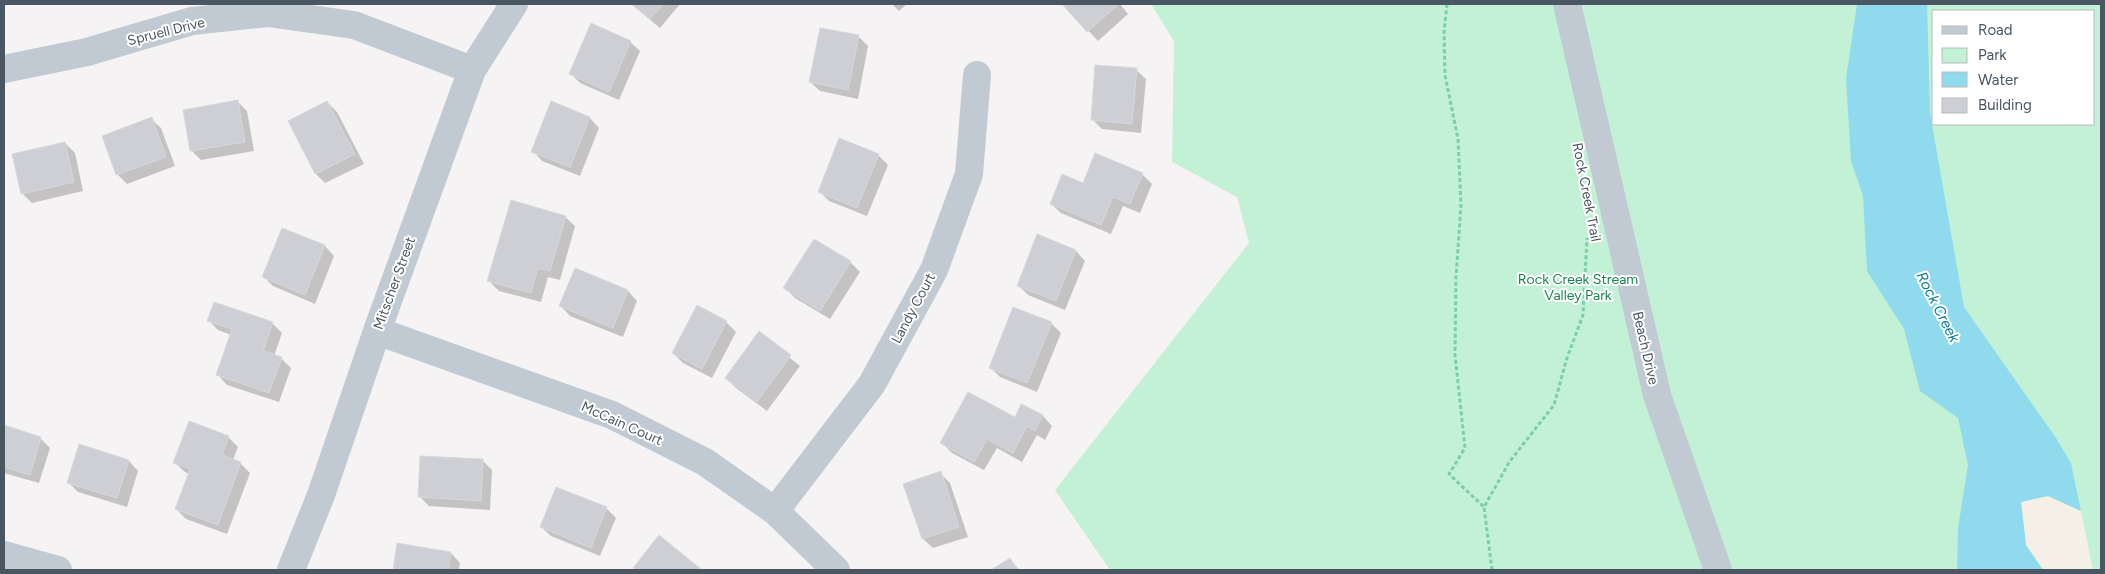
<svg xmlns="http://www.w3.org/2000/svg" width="2105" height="574" font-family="Figtree,sans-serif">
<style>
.green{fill:#c3f1d5;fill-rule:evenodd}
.sand{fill:#f5f0e5}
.water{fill:#90daee}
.shadow{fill:#0003}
.building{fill:#cdcfd5;stroke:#d7d9de}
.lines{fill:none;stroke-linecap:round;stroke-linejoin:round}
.path{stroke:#7ad0a6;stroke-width:3;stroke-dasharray:4 2.5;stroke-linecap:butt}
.minor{stroke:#c1cad2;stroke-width:28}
.tertiary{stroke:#c1cad2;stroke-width:28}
.labels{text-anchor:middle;stroke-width:4;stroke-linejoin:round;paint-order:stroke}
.street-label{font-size:14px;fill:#4a5661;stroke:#fff}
.park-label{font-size:14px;fill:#17864f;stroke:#fff}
.water-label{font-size:15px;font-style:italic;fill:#0c7c9b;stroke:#fff}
</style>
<rect width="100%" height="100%" fill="#f5f3f3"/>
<path class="green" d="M 1151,4 L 2101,4 L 2101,570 L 1110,570 L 1055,490 L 1249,243 L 1237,197 L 1172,162 L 1174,41 ZM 1934,11 L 2094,11 L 2094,124 L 1934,124 Z"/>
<path class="sand" d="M 2048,496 L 2081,511 L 2093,570 L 2043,570 L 2026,545 L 2021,502 Z"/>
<path class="water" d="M 1857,4 L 1927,4 L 1930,113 L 1964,307 L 2056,438 L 2071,463 L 2081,511 L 2048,496 L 2021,502 L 2026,545 L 2043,570 L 1957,570 L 1958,528 L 1968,465 L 1958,418 L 1920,391 L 1904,329 L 1867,271 L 1863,196 L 1851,161 L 1846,79 Z"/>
<path class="shadow" d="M 631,4 L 680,4 L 660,28 Z
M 892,4 L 907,4 L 899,11 Z
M 1063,4 L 1120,4 L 1128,14 L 1098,41 Z
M 858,36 L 868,46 L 858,99 L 820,91 L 810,82 Z
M 630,42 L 640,51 L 619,100 L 580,83 L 570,73 Z
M 1136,70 L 1146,79 L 1141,133 L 1102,129 L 1092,119 Z
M 237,101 L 247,111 L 254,151 L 201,160 L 192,151 Z
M 327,102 L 337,112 L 364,164 L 325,183 L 316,174 L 289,122 Z
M 552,103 L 590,118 L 599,128 L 580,176 L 542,161 L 533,151 Z
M 151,119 L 161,128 L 175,166 L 127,184 L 117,174 Z
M 65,143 L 75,153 L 83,191 L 32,203 L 22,193 Z
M 878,155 L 888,165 L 867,216 L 829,201 L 819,191 Z
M 1142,174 L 1152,184 L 1140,213 L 1123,206 L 1111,234 L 1061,213 L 1051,204 L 1084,184 Z
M 565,217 L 575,226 L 560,280 L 548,277 L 541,302 L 499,291 L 489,281 Z
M 283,229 L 325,246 L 334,256 L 315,304 L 273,286 L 264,277 Z
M 1038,236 L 1076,251 L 1085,261 L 1065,310 L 1028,295 L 1018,285 Z
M 850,262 L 860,272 L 830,319 L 795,298 L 785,288 Z
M 575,270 L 628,291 L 637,301 L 623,337 L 570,316 L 561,306 Z
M 209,321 L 272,323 L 282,333 L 274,356 L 281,358 L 291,368 L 279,402 L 227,385 L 218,375 L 231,335 L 218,330 Z
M 726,322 L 736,332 L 712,378 L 683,363 L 673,353 Z
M 1051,323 L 1061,333 L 1037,392 L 1000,377 L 990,367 Z
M 759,333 L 800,366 L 767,411 L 736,388 L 726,378 Z
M 1022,405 L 1043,416 L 1052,426 L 1045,440 L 1037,435 L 1022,462 L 997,448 L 984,470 L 952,453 L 942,443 L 1015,418 Z
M 4,427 L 40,438 L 50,448 L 39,483 L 4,473 Z
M 228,437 L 238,447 L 233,460 L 240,463 L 250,473 L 227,534 L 186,519 L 176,509 L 189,474 L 185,472 L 175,463 Z
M 129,461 L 138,471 L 127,507 L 78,492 L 68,482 Z
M 483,461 L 492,470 L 490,510 L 429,506 L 419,496 Z
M 940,473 L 950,483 L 968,537 L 933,548 L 923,539 L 904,484 Z
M 606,508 L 616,518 L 600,556 L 551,536 L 541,527 Z
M 659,537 L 701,570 L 638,570 L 635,568 Z
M 399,545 L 451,553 L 460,563 L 459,570 L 394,570 Z
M 1010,560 L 1020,570 L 994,570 Z"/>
<path class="building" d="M 632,4 L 663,4 L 650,19 Z
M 1062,4 L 1119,4 L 1087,32 Z
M 591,23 L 631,41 L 609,92 L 569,74 Z
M 820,28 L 859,35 L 848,90 L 809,82 Z
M 1095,65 L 1137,68 L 1132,124 L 1091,120 Z
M 238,100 L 245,142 L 190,151 L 183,110 Z
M 327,101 L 355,154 L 315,174 L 288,121 Z
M 551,101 L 590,117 L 570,167 L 531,152 Z
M 152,117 L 166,157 L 116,175 L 102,136 Z
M 839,138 L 879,154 L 857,208 L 818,192 Z
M 65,142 L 74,182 L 21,194 L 12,154 Z
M 1095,153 L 1143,173 L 1130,204 L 1113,197 L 1101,225 L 1050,204 L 1062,174 L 1083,183 Z
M 511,200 L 566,216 L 550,271 L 538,268 L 531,293 L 487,281 Z
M 282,228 L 325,245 L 305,295 L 262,277 Z
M 1037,234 L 1076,250 L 1056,301 L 1017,286 Z
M 814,239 L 851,261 L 820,311 L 783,288 Z
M 575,268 L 628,290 L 613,328 L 559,306 Z
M 214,302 L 273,322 L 263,351 L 282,357 L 269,393 L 216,375 L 232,329 L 207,321 Z
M 697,305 L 727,321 L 702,369 L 672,353 Z
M 1013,307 L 1052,322 L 1027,383 L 989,368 Z
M 759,331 L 791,355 L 757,402 L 725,378 Z
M 968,392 L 1015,417 L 1021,404 L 1043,415 L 1035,431 L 1027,426 L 1013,453 L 987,439 L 974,462 L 940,443 Z
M 189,421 L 229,436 L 222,455 L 241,462 L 218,525 L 175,509 L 190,469 L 173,463 Z
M 4,425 L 41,437 L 30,475 L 4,467 Z
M 79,444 L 129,460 L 117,498 L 67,483 Z
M 420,456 L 483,459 L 481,501 L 418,497 Z
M 941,471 L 959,527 L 922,539 L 903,484 Z
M 556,487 L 607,507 L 591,548 L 540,527 Z
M 659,535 L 702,570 L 637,570 L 633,568 Z
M 397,543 L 451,552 L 448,570 L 393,570 Z
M 1010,558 L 1018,570 L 991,570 Z"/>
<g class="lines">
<path class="path" d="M 1447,4 L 1444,32 L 1445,75 L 1458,139 L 1461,205 L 1456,277 L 1455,355 L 1465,448 L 1449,474 L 1484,507
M 1492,570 L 1484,507 L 1510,461 L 1554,405 L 1567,358 L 1583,315 L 1587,238"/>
<path class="minor" d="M 4,69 L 87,52 L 192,21 L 268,13 L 354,25 L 472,70
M 377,331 L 612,415 L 705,462 L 775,511 L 836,570
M 775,511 L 872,384 L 934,270 L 969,174 L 977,75
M 4,555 L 58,570
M 291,570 L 321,495 L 377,331 L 472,70 L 514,4"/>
<path class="tertiary" d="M 1567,4 L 1657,395 L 1718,570"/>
</g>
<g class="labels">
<g class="street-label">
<text transform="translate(166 31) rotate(-14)" y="5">Spruell Drive</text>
<text transform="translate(1587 192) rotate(79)" y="5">Rock Creek Trail</text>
<text transform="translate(394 283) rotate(-70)" y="5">Mitscher Street</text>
<text transform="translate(913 308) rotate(-62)" y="5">Landy Court</text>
<text transform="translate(1646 348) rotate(77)" y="5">Beach Drive</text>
<text transform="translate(622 423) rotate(24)" y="5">McCain Court</text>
</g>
<g class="park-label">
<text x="1578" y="284">Rock Creek Stream<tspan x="1578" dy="16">Valley Park</tspan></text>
</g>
<g class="water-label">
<text transform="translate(1938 307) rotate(63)" y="5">Rock Creek</text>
</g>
</g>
<rect width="2105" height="574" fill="none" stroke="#4a5661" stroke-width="10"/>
<rect x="1932" y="10" width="162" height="115" fill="#ffffff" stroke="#b7bbc0"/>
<rect x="1942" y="26" width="25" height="8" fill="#c1cad2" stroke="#b7bbc0"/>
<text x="1978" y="35" font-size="15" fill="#4a5661">Road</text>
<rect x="1942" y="48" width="25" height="15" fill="#c3f1d5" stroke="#b7bbc0"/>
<text x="1978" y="60" font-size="15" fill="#4a5661">Park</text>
<rect x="1942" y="72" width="25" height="15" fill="#90daee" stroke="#b7bbc0"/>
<text x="1978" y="85" font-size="15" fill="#4a5661">Water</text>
<rect x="1942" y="98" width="25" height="15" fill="#cdcfd5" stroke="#b7bbc0"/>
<text x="1978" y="110" font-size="15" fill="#4a5661">Building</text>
</svg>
